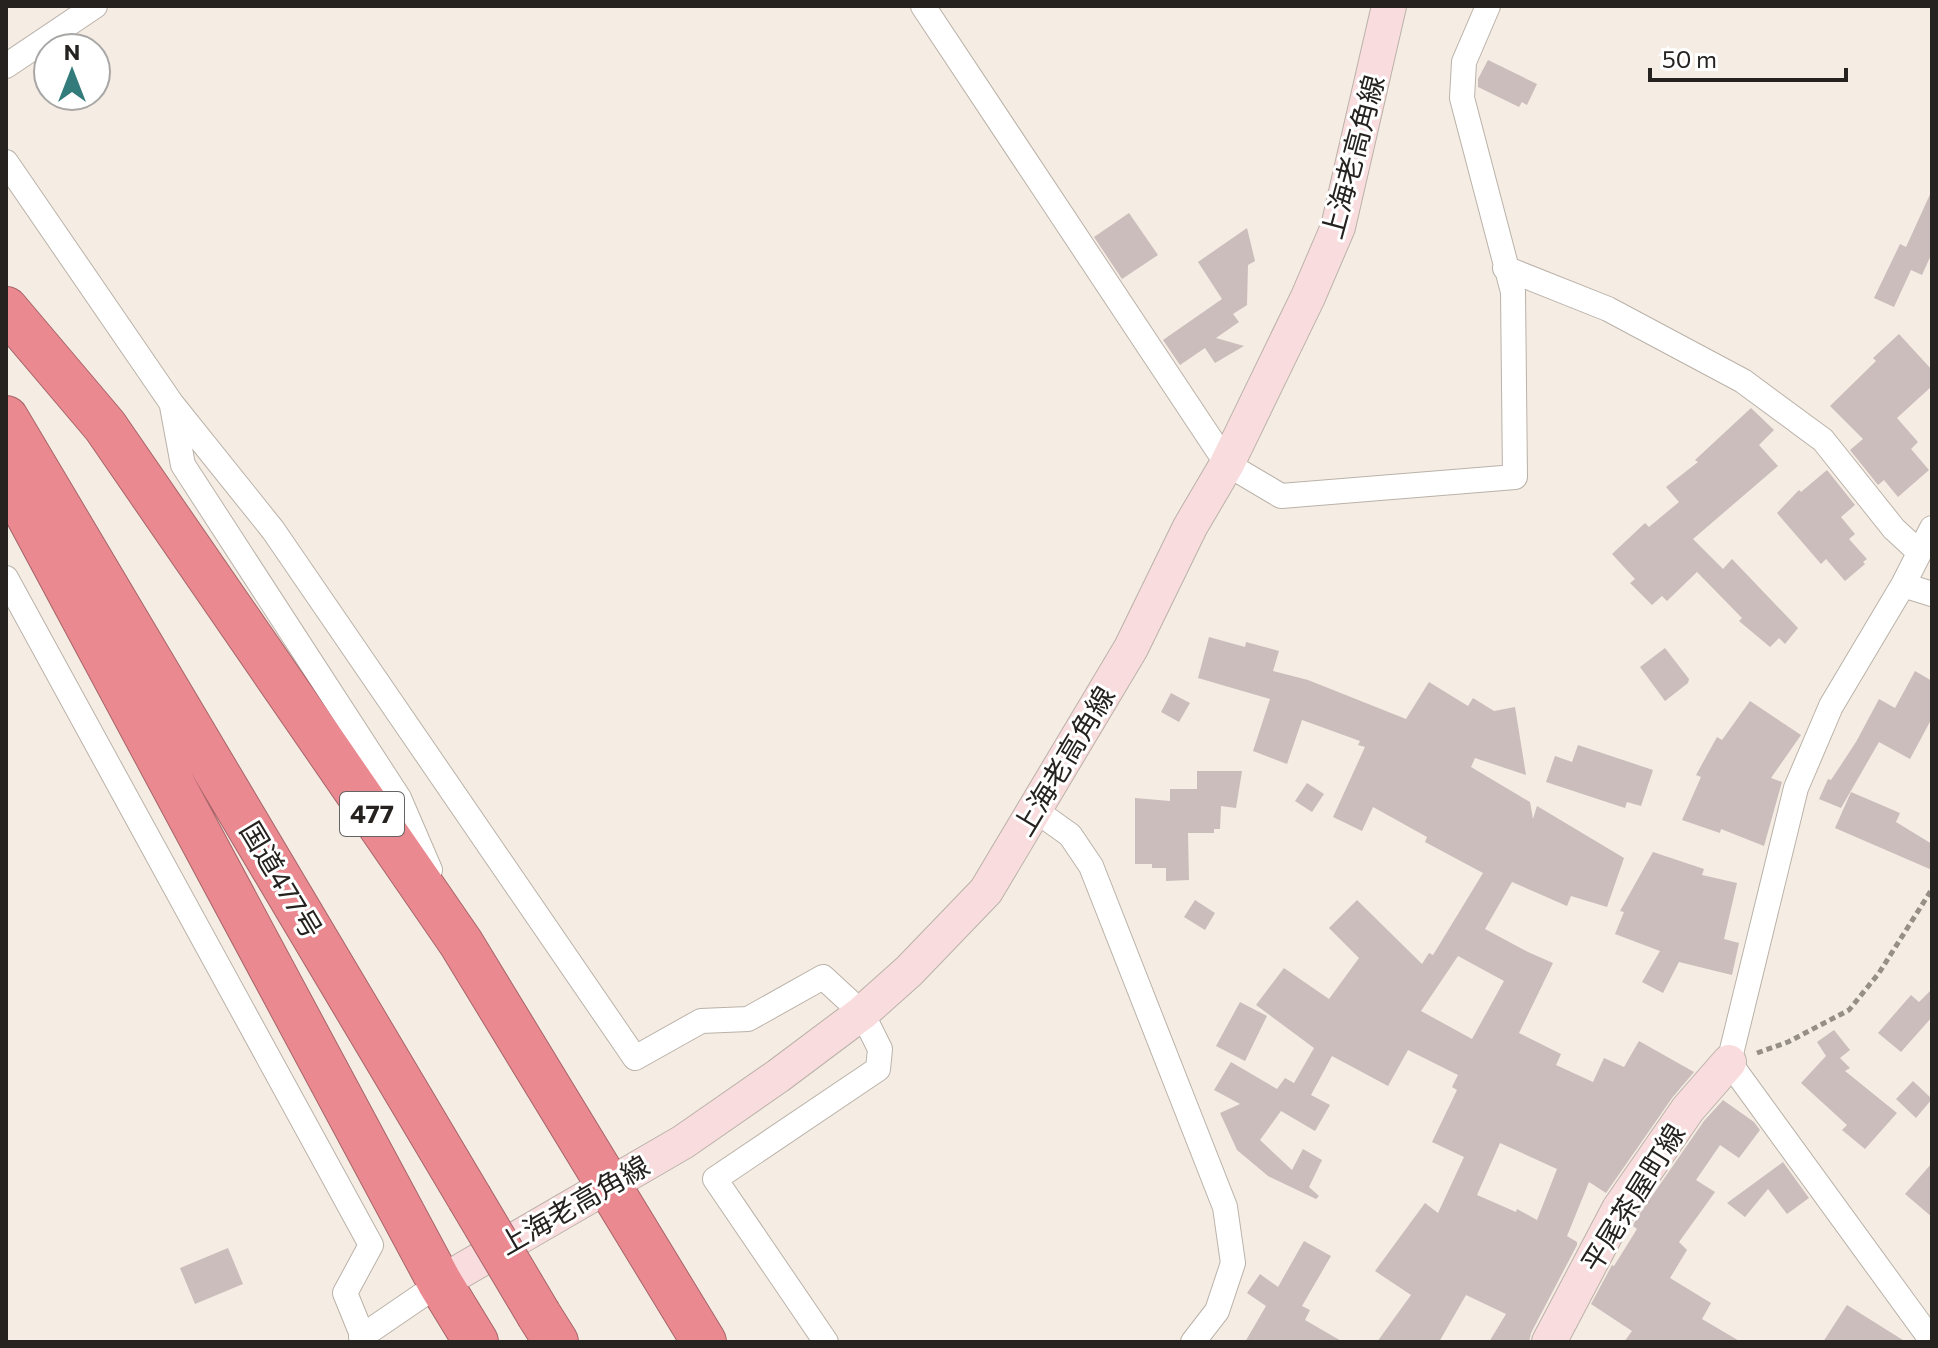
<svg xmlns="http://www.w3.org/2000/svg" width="1938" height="1348" font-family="Commissioner,'Noto Sans JP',sans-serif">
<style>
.building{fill:#cabdbc;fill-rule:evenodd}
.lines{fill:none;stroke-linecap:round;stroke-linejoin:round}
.street-casing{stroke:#bab2a9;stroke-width:26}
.secondary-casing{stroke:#bab2a9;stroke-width:36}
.highway-casing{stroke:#a66569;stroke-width:46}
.path{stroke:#958f88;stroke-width:5;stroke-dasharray:6 4;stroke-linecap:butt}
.street{stroke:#fff;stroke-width:24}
.secondary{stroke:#f9dcde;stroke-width:34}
.highway{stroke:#eb8991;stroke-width:44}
.highway-bridge-casing{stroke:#a66569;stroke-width:46;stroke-linecap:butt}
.highway-bridge{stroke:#eb8991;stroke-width:44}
.labels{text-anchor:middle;stroke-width:6;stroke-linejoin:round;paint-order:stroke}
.shield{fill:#fff;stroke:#666462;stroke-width:2}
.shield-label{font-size:26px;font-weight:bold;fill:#25221f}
.street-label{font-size:28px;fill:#25221f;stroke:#fff}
</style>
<rect width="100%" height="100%" fill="#f5ece3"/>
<path class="building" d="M 1488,60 L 1537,84 L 1527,105 L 1522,102 L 1519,107 L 1478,87 L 1478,79 Z
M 1932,190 L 1932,253 L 1922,275 L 1911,270 L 1894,307 L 1874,298 L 1900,244 L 1906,247 Z
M 1129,213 L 1158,255 L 1122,279 L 1094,237 Z
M 1247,228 L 1255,261 L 1248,265 L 1247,305 L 1233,314 L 1239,322 L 1216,338 L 1244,346 L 1215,363 L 1205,348 L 1180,365 L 1163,340 L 1222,299 L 1198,262 Z
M 1899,334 L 1932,370 L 1932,386 L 1897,418 L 1918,442 L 1911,449 L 1929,470 L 1898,497 L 1884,480 L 1878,485 L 1850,450 L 1863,439 L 1830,406 L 1876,361 L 1873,358 Z
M 1751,408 L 1774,430 L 1759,445 L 1778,466 L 1693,539 L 1723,569 L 1732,559 L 1798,628 L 1785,644 L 1779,638 L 1770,647 L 1739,621 L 1742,618 L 1697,572 L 1667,601 L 1662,596 L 1652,605 L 1630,583 L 1635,579 L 1612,554 L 1645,523 L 1649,527 L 1679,502 L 1666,487 L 1698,462 L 1695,460 Z
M 1827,470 L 1855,505 L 1841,517 L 1855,534 L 1849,539 L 1867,559 L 1863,562 L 1865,564 L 1845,581 L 1826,559 L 1821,564 L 1777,513 L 1799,490 L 1801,492 Z
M 1209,637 L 1245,647 L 1246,642 L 1279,651 L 1273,671 L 1308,680 L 1406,719 L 1429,682 L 1468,706 L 1473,698 L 1494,711 L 1515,707 L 1526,775 L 1475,758 L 1471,767 L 1530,802 L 1533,819 L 1537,806 L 1624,858 L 1607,907 L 1571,896 L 1567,906 L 1512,882 L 1485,929 L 1528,952 L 1553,963 L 1519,1033 L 1561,1054 L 1556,1065 L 1593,1082 L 1604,1058 L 1624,1067 L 1639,1041 L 1694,1072 L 1672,1098 L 1606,1193 L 1589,1182 L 1567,1236 L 1577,1242 L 1577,1245 L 1531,1333 L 1529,1342 L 1489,1342 L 1506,1314 L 1466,1295 L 1439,1342 L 1377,1342 L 1411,1295 L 1375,1271 L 1425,1203 L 1438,1213 L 1464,1157 L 1432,1142 L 1457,1090 L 1452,1087 L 1458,1075 L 1408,1050 L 1388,1086 L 1332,1056 L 1311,1095 L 1330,1105 L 1315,1131 L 1281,1111 L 1260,1140 L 1292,1170 L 1303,1149 L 1322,1160 L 1309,1187 L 1319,1196 L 1316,1199 L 1268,1176 L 1237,1150 L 1220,1113 L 1240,1104 L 1214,1090 L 1231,1062 L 1277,1089 L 1285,1078 L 1294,1083 L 1314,1048 L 1256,1005 L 1284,968 L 1329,999 L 1359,958 L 1329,928 L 1357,900 L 1422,964 L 1429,953 L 1433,955 L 1483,873 L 1425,842 L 1427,837 L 1373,807 L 1362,831 L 1333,817 L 1365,747 L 1358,745 L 1360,741 L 1302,720 L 1287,764 L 1253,751 L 1270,699 L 1198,678 ZM 1458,956 L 1504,981 L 1472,1039 L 1421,1011 ZM 1500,1143 L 1557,1169 L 1537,1220 L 1517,1209 L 1516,1212 L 1477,1195 Z
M 1665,648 L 1689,679 L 1688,683 L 1665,701 L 1640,667 Z
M 1915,671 L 1932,681 L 1932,718 L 1910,759 L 1879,742 L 1841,808 L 1819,799 L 1828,779 L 1831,780 L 1856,742 L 1879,699 L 1895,708 Z
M 1171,693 L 1190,703 L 1179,722 L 1161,712 Z
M 1750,701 L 1801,735 L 1771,778 L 1782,782 L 1764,846 L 1721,829 L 1720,833 L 1682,820 L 1701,777 L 1696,775 L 1717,737 L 1722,740 Z
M 1578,745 L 1653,770 L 1641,806 L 1627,802 L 1625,808 L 1546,782 L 1555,756 L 1572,762 Z
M 1197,771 L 1242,771 L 1236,808 L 1221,806 L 1220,829 L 1214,829 L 1214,833 L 1188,833 L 1189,880 L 1166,881 L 1166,868 L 1152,868 L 1152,864 L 1135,864 L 1135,798 L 1170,801 L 1170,789 L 1197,789 Z
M 1307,783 L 1324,794 L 1312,812 L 1295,801 Z
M 1851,792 L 1900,813 L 1896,822 L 1932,844 L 1932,870 L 1835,828 Z
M 1653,852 L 1704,869 L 1702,875 L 1737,883 L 1724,939 L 1739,943 L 1732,975 L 1679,962 L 1663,993 L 1642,982 L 1660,951 L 1615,934 L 1624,912 L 1620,911 Z
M 1195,900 L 1215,913 L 1205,930 L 1184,917 Z
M 1932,989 L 1932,1017 L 1901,1052 L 1878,1033 L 1911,995 L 1919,1002 Z
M 1240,1002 L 1267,1016 L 1245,1061 L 1216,1046 Z
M 1834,1030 L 1850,1050 L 1840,1058 L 1850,1068 L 1845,1071 L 1897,1113 L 1865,1149 L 1842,1130 L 1847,1125 L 1801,1083 L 1826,1056 L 1817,1042 Z
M 1913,1081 L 1932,1099 L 1916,1118 L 1896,1099 Z
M 1723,1100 L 1754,1122 L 1760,1130 L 1739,1158 L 1720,1145 L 1696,1180 L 1715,1192 L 1679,1242 L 1687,1250 L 1670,1278 L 1711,1303 L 1702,1319 L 1741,1342 L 1624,1342 L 1632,1331 L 1591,1304 L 1612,1265 L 1614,1266 L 1637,1229 L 1633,1226 L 1636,1219 L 1704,1121 Z
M 1783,1162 L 1809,1198 L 1787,1214 L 1768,1189 L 1745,1217 L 1727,1203 Z
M 1932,1163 L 1932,1217 L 1905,1194 Z
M 1304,1241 L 1331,1256 L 1302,1306 L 1310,1310 L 1305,1320 L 1343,1342 L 1245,1342 L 1266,1306 L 1247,1293 L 1260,1274 L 1278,1287 Z
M 228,1248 L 243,1284 L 195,1304 L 180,1268 Z
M 1847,1305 L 1906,1342 L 1823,1342 Z"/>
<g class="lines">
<defs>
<path id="street" d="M 923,6 L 1227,464 L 1281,496 L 1515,477 L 1513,292 L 1462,98 L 1464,62 L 1488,6
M 6,66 L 95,6
M 6,162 L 172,404 L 273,530 L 635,1058 L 701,1021 L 748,1019 L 823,977 L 862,1013 L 880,1049 L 878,1069 L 715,1179 L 826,1342
M 1505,268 L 1608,309 L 1743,381 L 1823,440 L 1894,529 L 1919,552
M 172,406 L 183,465 L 399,798 L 430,870
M 1932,528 L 1903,585 L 1831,706 L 1796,788 L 1729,1062 L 1932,1341
M 6,578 L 371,1245 L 345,1293 L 365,1342
M 1903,585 L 1932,594
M 1035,810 L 1070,835 L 1091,866 L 1225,1207 L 1233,1263 L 1217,1311 L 1193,1342
M 361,1337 L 440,1283"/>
<path id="secondary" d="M 440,1283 L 683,1142 L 778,1076 L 862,1013 L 909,971 L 986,891 L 1131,648 L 1190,527 L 1227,464 L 1308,297 L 1338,227 L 1389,6
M 1549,1342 L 1619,1209 L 1688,1109 L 1729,1062"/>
<path id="highway" d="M 6,309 L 105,426 L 461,943 L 704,1342
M 6,418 L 469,1197
M 6,474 L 440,1283 L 476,1342
M 539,1315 L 556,1342"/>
</defs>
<use href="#street" class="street-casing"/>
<use href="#secondary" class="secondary-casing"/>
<use href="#highway" class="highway-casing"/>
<path class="path" d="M 1757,1053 L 1788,1042 L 1849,1010 L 1879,973 L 1932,889"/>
<use href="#street" class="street"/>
<use href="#secondary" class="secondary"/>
<use href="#highway" class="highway"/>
<defs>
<path id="highway-bridge" d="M 469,1197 L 539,1315"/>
</defs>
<use href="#highway-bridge" class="highway-bridge-casing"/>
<use href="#highway-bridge" class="highway-bridge"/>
</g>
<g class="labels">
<rect class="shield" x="340" y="792" width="64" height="44" rx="6"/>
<g class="shield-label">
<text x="372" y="823">477</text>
</g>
<g class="street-label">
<text transform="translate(1353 157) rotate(-75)" y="10">上海老高角線</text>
<text transform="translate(1064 761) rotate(-59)" y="10">上海老高角線</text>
<text transform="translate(281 880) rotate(59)" y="10">国道477号</text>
<text transform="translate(1633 1198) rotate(-58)" y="10">平尾茶屋町線</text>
<text transform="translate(574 1205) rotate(-30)" y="10">上海老高角線</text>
</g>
</g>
<rect width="1938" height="1348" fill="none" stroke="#25221f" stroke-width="16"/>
<g transform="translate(72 72)"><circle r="38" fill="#ffffff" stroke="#a8a7a5" stroke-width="2"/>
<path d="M0-6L14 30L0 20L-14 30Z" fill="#337c7b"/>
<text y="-12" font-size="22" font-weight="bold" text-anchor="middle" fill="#25221f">N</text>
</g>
<path d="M1650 68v12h196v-12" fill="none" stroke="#25221f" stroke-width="4"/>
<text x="1662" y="68" font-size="24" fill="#25221f" stroke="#ffffff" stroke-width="6" paint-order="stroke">50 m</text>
</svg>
